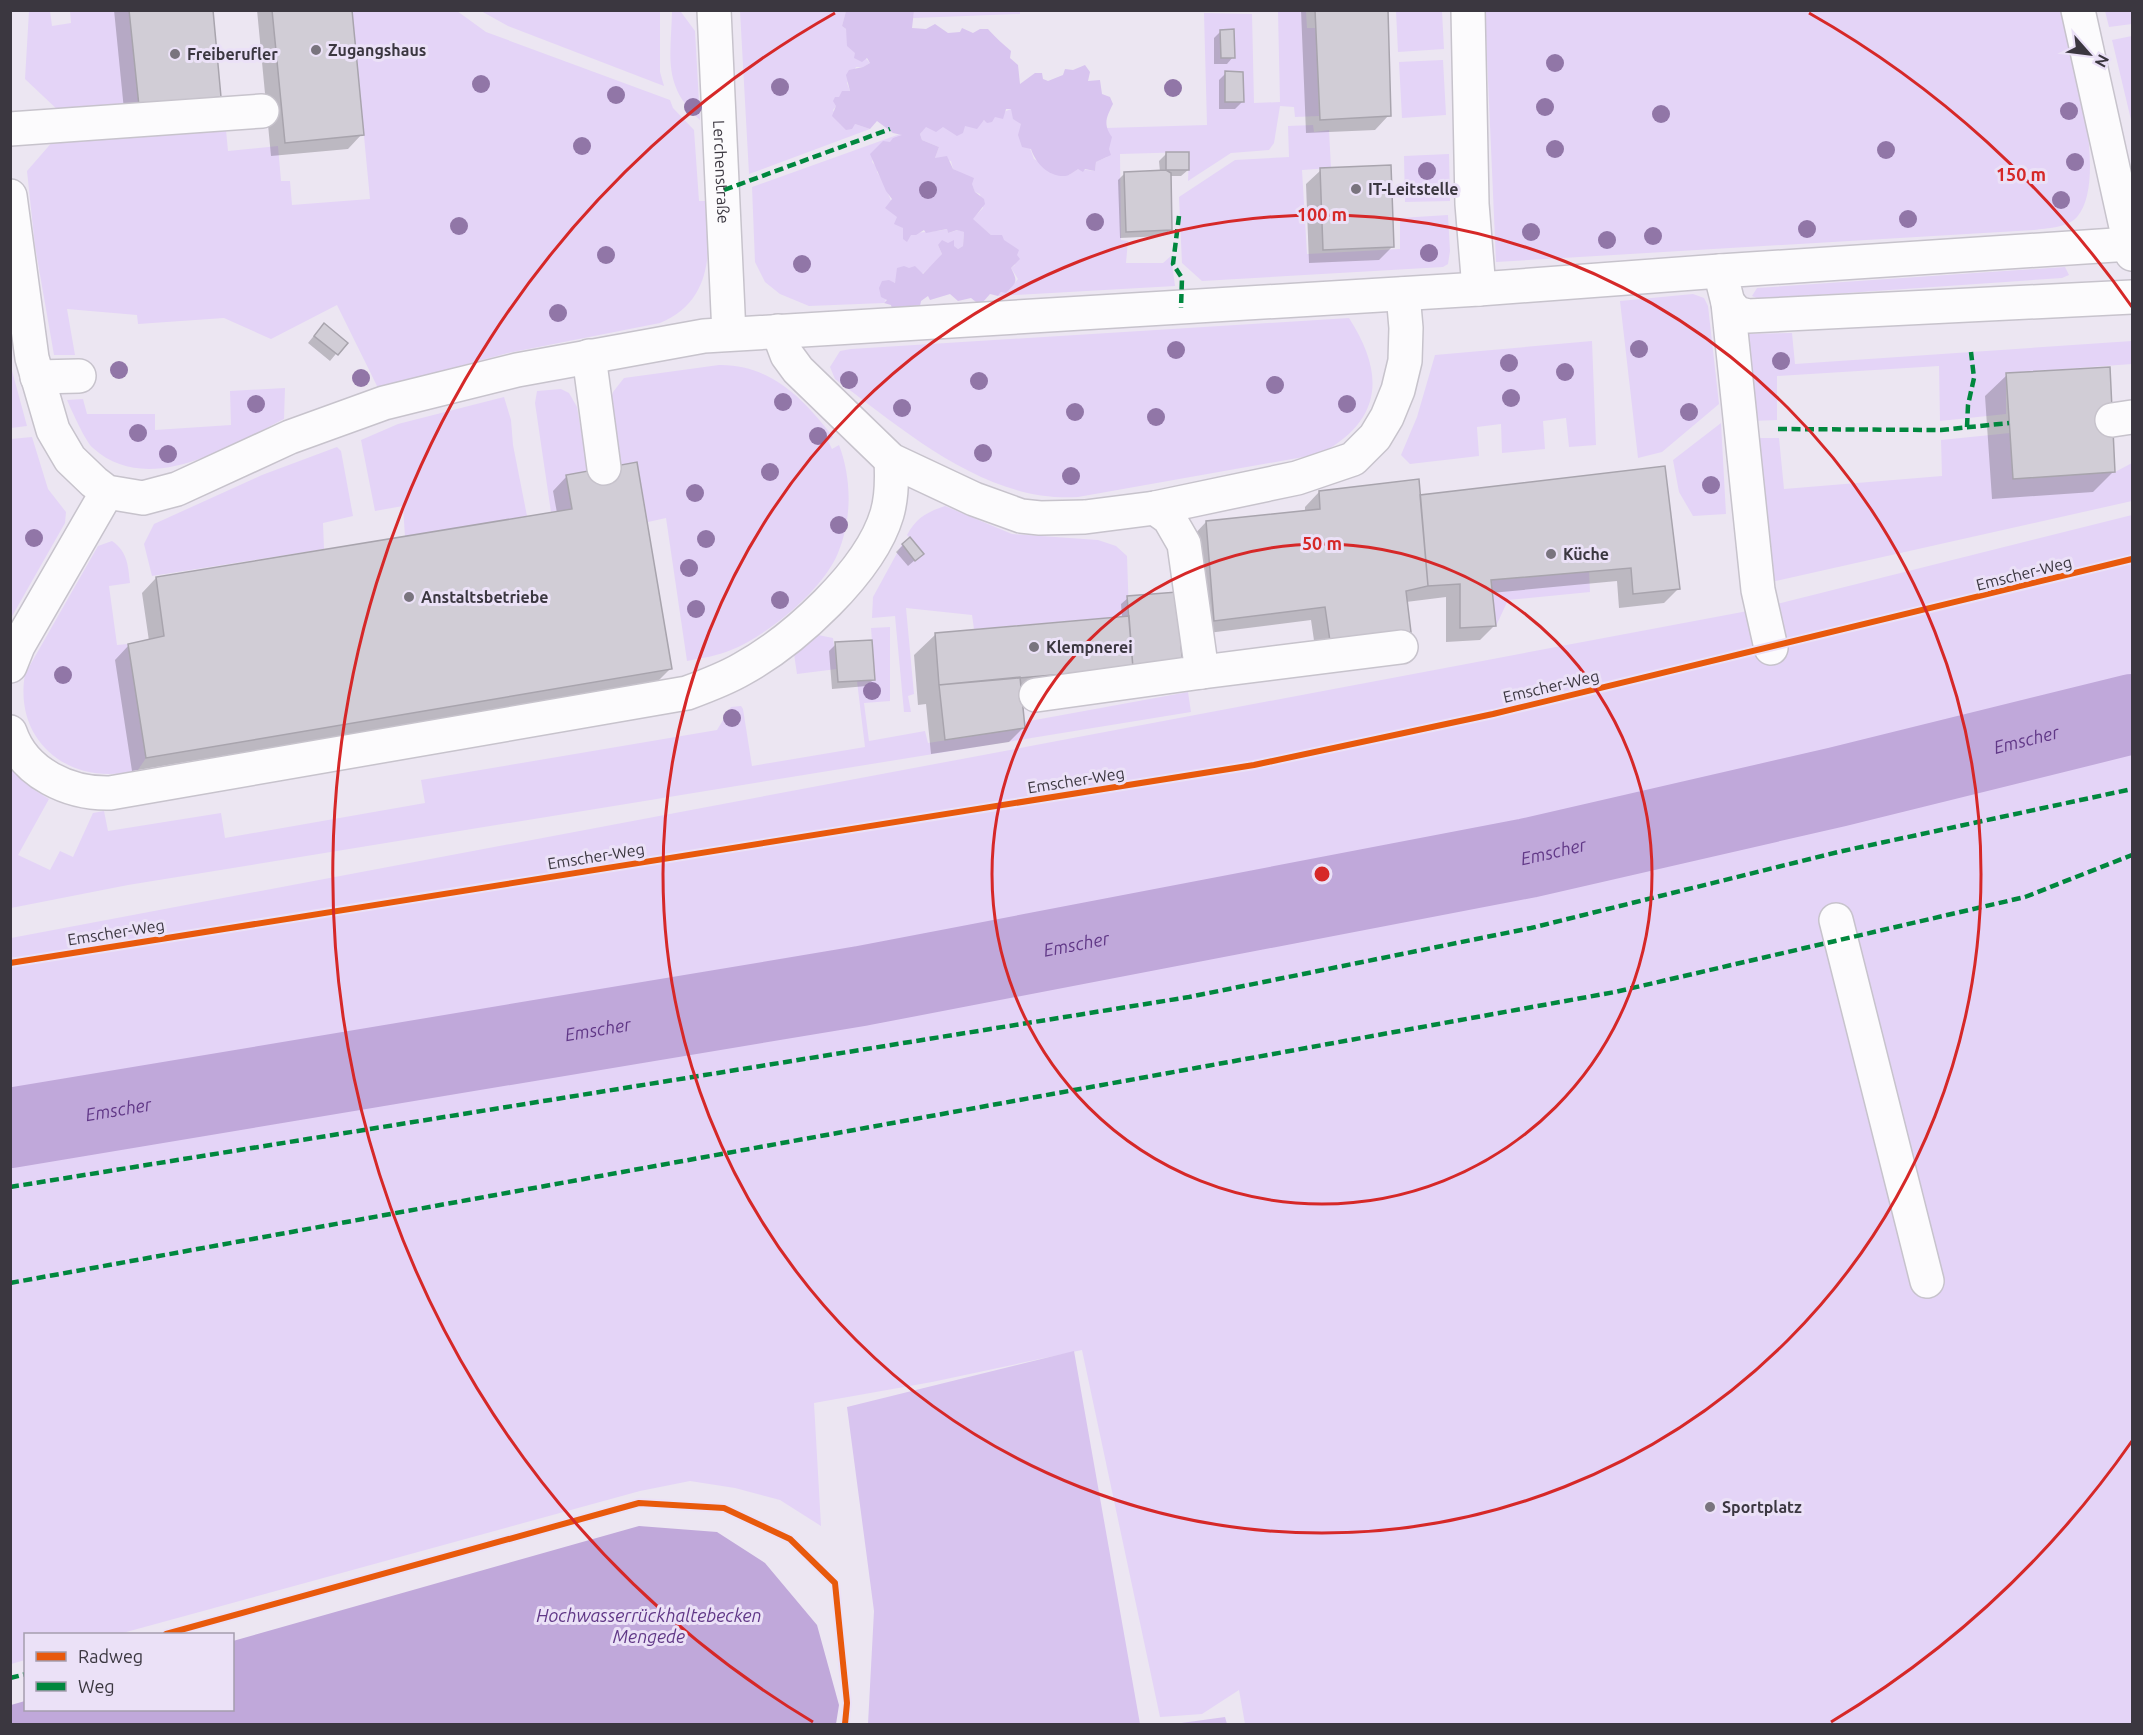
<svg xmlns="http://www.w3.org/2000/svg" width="2143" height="1735" font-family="Ubuntu,sans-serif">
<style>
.green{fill:#e4d4f7}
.forest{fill:#d8c4ef}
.water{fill:#c0a8da}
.shadow{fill:#0003}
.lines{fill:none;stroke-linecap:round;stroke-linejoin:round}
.river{stroke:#c0a8da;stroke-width:80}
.building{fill:#d1cdd6;stroke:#a8a4ad;stroke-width:1.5}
.minor-casing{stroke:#c7c3cc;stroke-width:36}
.minor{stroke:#fcfbfd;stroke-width:33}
.quiet{stroke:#00873e;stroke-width:4.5;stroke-dasharray:9 4.5;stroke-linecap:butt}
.cycleway-casing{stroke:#ebe1f7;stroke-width:10}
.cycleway{stroke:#e8590c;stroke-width:6}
.tree{fill:#9176a7}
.ring{fill:none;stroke:#d62828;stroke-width:3}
.poi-dot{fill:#79747e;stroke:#ebe1f7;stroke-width:2}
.labels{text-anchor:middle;stroke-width:6;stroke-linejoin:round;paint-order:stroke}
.poi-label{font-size:16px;font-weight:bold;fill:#3b3740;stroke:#ebe1f7;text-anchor:start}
.street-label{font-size:16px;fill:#3b3740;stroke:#ebe1f7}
.water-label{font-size:18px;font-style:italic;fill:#613887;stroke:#ebe1f7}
.centre{fill:#d62828;stroke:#ebe1f7;stroke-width:3}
.ring-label{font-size:18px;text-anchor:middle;font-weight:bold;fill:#d62828;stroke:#ebe1f7;stroke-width:6;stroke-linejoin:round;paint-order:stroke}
</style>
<rect width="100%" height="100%" fill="#ece6f2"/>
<path class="green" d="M 29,11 L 50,11 L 52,26 L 71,23 L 70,11 L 129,11 L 139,106 L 61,113 L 25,79 Z
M 352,11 L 457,11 L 486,32 L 670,100 L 673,108 L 694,130 L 699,201 L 706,201 C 711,250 713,301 660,323 L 508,353 L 378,388 L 337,305 L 271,339 L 224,318 L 138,324 L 137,315 L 67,309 L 75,355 L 54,355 L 35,246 L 27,171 L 54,140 L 226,130 L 228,151 L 278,146 L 281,181 L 290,181 L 292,205 L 370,199 Z
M 481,11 L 660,11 L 660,72 L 664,86 L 508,26 Z
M 672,11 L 681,12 L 695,31 L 700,120 C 662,85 671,58 672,11 Z
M 740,11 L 846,11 L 842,26 L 846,29 L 848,40 L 870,63 L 863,67 L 856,67 L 847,83 L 850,91 L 833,110 L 841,125 L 855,124 L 870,129 L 749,174 Z
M 914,11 L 1020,11 L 1020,14 L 913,18 Z
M 1278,11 L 1306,11 L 1307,28 L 1316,28 L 1319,116 L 1295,117 L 1294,107 L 1280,106 L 1274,143 L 1269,150 L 1231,153 L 1188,181 L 1189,152 L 1120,154 L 1121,240 L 1128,241 L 1126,263 L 1163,263 L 1171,256 L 1175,286 L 998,296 L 1001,292 L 1009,290 L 1018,279 L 1011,268 L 1015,265 L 991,235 L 972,219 L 983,208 L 980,194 L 975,192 C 971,181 964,174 953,169 L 951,161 L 935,158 L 939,147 L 922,140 L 920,134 L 926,126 L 971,126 L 1011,109 L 1021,124 L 1034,159 L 1061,174 L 1069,175 L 1078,169 L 1095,171 L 1096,162 L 1107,157 L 1109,149 L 1106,128 L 1207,125 L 1204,13 L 1252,14 L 1254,103 L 1280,102 Z
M 1396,11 L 1442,11 L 1444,49 L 1398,52 Z
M 1485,11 L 2063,11 C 2073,55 2109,180 2077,217 C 2067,228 2047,228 2034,230 L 1496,262 Z
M 2105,11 L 2132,11 L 2132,24 L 2109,27 Z
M 2132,36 L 2132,124 L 2112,40 Z
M 1443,60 L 1446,115 L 1402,118 L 1399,62 Z
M 1313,125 L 1314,132 L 1329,130 L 1331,168 L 1302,170 L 1307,254 L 1400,249 L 1400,218 L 1448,215 L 1450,251 L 1448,264 L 1443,267 L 1202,281 L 1182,263 L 1179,197 L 1235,160 L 1289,157 L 1288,126 Z
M 900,134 L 903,135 L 899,138 L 875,152 L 872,162 L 878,168 L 877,172 C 889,190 893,210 903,228 L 903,233 C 907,234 943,231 947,229 L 948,233 L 958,230 L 964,232 L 963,246 L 958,249 L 948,243 L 938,245 L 942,254 C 937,261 929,268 922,274 L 897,278 L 884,303 L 809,306 L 780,294 L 765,282 L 755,262 L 752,187 Z
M 1449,154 L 1450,201 L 1405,202 L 1404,156 Z
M 2065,267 L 2069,275 L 2062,278 L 1759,299 L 1752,296 L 1757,288 Z
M 1693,294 L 1704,298 L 1708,306 L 1719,404 L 1662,452 L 1638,458 L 1620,301 Z
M 1349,318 C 1385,374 1383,420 1320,454 L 1078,497 C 986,503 905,431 835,379 L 830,367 L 840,351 L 851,349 Z
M 1792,333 L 1795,364 L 2132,341 L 2132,364 L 2006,373 L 2006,414 L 1940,421 L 1939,366 L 1777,376 L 1777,420 L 1752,421 L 1744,334 Z
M 1592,341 L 1596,445 L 1569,447 L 1566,418 L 1543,421 L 1545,449 L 1502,453 L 1501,424 L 1477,427 L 1479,456 L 1410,464 L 1401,455 L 1417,417 L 1435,355 Z
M 719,365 C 770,364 804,399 833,437 L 828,441 L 832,449 L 839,445 C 852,479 852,519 838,553 C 823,590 768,635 731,650 C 718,656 701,658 687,661 L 666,518 L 648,522 L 637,462 L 621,465 L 611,399 L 613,392 L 624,378 Z
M 10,367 L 11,367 L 27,426 L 11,428 Z
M 285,388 L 284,419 C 230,446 148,498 93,448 C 85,441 72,411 67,400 L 83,399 L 87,414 L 155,414 L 155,430 L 231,425 L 230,391 Z
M 561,389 L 569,393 L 577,407 L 588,471 L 572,509 L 551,512 L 535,403 L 537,391 Z
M 504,397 L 511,420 L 513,445 L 527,516 L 405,537 L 403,506 L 375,511 L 361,440 L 398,424 Z
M 1721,423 L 1726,514 L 1693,516 L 1679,492 L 1673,460 Z
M 2010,433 L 2013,479 L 2115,472 L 2132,463 L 2132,501 L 1767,583 L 1756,438 L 1779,438 L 1784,489 L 1942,476 L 1941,440 Z
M 32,437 L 48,489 L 66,512 L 65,523 L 11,618 L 11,439 Z
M 337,447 L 341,451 L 353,516 L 323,523 L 324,549 L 152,576 L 144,544 L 154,524 L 262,475 Z
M 945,506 L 1012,534 L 1098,540 L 1116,546 L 1127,556 L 1129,616 L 974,629 L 972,615 L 906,608 L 914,694 L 908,696 L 911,712 L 904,712 L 895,616 L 872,618 L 873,597 L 902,544 L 915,560 L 924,554 L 907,535 C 916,518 927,512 945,506 Z
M 2132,515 L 2132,1724 L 1245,1724 L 1239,1690 L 1202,1714 L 1160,1717 L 1082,1350 L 932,1382 L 814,1403 L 821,1526 L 780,1500 L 735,1488 L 690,1481 L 640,1491 L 119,1634 L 26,1634 L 25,1660 L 11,1664 L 11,938 L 1753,610 Z
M 112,541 C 128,552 128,566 130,583 L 109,586 L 117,645 L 128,644 L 146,758 L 138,770 C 72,788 13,743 25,674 L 98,546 Z
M 1589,571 L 1590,592 L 1508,600 L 1496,626 L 1491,580 Z
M 890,627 L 890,701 L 864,703 L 869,741 L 925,731 L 928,743 L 1024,728 L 1024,722 L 1188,692 L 1191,712 L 128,885 L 11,908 L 10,768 L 33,789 L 49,799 L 18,855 L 50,870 L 60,851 L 73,857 L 93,813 L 104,811 L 108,831 L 221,813 L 225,838 L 425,803 L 421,780 L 717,730 L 731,707 L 741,706 L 743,709 L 752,766 L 865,747 L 857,681 L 875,680 L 871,628 Z
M 818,635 L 833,638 L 837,669 L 797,674 L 794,654 Z"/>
<path class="forest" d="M 846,11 L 914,11 L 912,28 L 926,29 L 935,24 L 948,33 L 960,32 L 962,28 L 973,33 L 980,29 L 988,29 C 994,36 1004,45 1011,51 L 1010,58 L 1018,65 L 1020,84 L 1035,73 L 1042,73 L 1043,79 L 1048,81 L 1063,75 L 1065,69 L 1073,70 L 1085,65 L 1090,72 L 1088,81 L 1100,80 L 1102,94 L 1110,97 L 1113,104 C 1106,118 1103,124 1112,137 L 1109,149 L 1111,155 L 1096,162 L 1095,171 L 1085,169 L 1083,172 L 1078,169 C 1075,171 1069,176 1065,176 C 1049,177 1036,164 1031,149 L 1022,147 L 1018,135 L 1021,124 L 1013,119 L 1011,109 L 1006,109 L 1003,119 L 995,117 L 992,122 L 987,123 L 984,120 L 977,129 L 965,126 L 963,133 L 957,136 L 943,127 L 936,132 L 926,127 L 920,134 L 922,140 L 939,147 L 935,158 L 947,156 L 953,169 L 974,178 L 972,184 L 975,192 L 984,199 L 985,204 L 973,219 L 991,235 L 1002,235 L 1004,240 L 1019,250 L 1017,255 L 1020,259 L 1011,268 C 1018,282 1017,282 1006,293 L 1001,292 L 998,296 L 990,294 L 983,302 L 976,302 L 971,298 L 958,301 L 950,294 L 930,300 L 928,296 L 921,301 L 920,306 L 912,306 L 910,311 L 892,309 L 891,305 L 884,303 L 887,300 L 881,297 L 879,288 L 882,281 L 889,280 L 895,283 L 897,268 L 904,266 L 909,268 L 915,266 L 923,274 L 942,254 L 938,245 L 942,240 L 948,243 L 954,240 L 954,246 L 958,249 L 963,246 L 964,232 L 957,230 L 948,233 L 947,229 L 926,233 L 924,230 L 916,235 L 911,235 L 907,242 L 903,239 L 903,228 L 894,224 L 897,217 L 885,208 L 892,199 L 886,191 L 870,154 L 883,141 L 890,142 L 893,138 L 902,135 L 893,133 L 877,121 L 870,129 L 855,124 L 852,129 L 846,130 L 832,116 L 836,106 L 833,101 L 835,97 L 839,97 L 842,91 L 850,91 L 846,75 L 849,70 L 863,67 L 870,63 L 867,58 L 862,62 L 854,58 L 855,53 L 847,46 L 846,29 L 842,26 Z
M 1074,1351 L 1140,1724 L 868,1724 L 874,1611 L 847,1407 Z
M 1225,1717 L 1227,1724 L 1174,1724 Z"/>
<path class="water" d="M 639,1526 L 717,1532 L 765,1563 L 817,1625 L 839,1705 L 836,1724 L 11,1724 L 11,1705 L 25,1701 L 26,1710 L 232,1710 L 233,1641 Z"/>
<path class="shadow" d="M 114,10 L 211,10 L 219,96 L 205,110 L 125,120 Z
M 257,10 L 351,10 L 362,134 L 348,149 L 271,156 Z
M 1301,10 L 1386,10 L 1389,115 L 1375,130 L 1306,133 Z
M 1221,31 L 1233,57 L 1227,64 L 1214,64 L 1214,38 Z
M 1226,73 L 1242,102 L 1235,109 L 1219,109 L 1219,80 Z
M 1166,154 L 1188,170 L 1181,176 L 1170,176 L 1170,230 L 1163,236 L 1120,238 L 1118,180 L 1125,173 L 1160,172 L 1159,161 Z
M 1321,170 L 1393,246 L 1379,260 L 1309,263 L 1306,184 Z
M 317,332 L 345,343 L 330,361 L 308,343 Z
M 2007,375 L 2114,471 L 2093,492 L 1992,499 L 1985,396 Z
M 1663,468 L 1678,589 L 1664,603 L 1619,608 L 1617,581 L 1491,593 L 1494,626 L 1480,640 L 1446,642 L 1446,597 L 1406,602 L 1316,654 L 1311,620 L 1200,634 L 1192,537 L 1206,522 L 1305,512 L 1305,507 L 1319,492 L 1419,497 Z
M 567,476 L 670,669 L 656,683 L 132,771 L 115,660 L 129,645 L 149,641 L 142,593 L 156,578 L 557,513 L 553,491 Z
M 909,539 L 915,560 L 908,566 L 896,552 Z
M 1128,598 L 1181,669 L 1020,696 L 1023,728 L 1009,742 L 931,754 L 926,704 L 918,705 L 914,655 L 936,634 L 1122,618 L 1121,604 Z
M 836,644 L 874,679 L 867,686 L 832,689 L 829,651 Z"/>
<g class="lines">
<path class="river" id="s1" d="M 10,1128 L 861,986 L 1528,858 L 1837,787 L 2132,714"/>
</g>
<path class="building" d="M 129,10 L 213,10 L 221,97 L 139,106 Z
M 272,10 L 352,10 L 364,135 L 285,143 Z
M 1315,10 L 1388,10 L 1391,116 L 1320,120 Z
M 1234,29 L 1235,58 L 1221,58 L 1220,30 Z
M 1225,71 L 1243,72 L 1244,102 L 1225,102 Z
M 1166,152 L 1189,152 L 1189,170 L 1166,170 Z
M 1391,165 L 1394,247 L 1323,250 L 1320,168 Z
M 1166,170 L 1171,173 L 1172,230 L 1126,232 L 1124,172 Z
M 324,323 L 348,343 L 338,355 L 314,336 Z
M 2110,367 L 2115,472 L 2013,479 L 2006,373 Z
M 637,462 L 672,669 L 146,758 L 128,644 L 164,636 L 156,577 L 572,509 L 566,475 Z
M 1665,466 L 1680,589 L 1633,594 L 1631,568 L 1491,580 L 1496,626 L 1460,628 L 1460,584 L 1428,586 L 1420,495 Z
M 1419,479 L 1428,586 L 1406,591 L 1411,632 L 1330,641 L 1325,607 L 1214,621 L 1206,521 L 1320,509 L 1319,491 Z
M 910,537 L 924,554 L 915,561 L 902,544 Z
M 1177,592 L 1183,670 L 1133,668 L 1127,596 Z
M 1129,616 L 1133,668 L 939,685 L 935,633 Z
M 872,640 L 875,680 L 838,682 L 835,642 Z
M 1020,677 L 1025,728 L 945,740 L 939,685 Z"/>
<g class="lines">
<defs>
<g id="minor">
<path id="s2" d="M 714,10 L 729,334"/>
<path d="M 1468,10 L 1472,204 L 1479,289"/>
<path d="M 2078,10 L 2132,254"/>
<path d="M 10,129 L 262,111"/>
<path d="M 10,196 L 32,358 L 53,430 L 70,459 L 94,482 L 107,492 L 143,498 L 177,489 L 290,437 L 384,403 L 517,370 L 704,336 L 1479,289 L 1720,271"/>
<path d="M 1728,303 L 1737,313 L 1748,316 L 2132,297"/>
<path d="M 778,331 L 787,355 L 798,370 L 891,460 L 974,499 L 1021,516 L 1040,518 L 1085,517 L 1155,508 L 1297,478 L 1353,459 L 1375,437 L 1387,417 L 1398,390 L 1405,361 L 1406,328 L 1403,294"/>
<path d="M 589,356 L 604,468"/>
<path d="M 37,377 L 79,376"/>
<path d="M 2112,420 L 2132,417"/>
<path d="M 1771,648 L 1758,590 L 1728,303 L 1720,271 L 2130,244"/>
<path d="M 10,666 L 18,646 L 107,492"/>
<path d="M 1202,672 L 1401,647"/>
<path d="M 1036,695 L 1202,672 L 1184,544 L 1169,518 L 1155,508"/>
<path d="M 10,732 C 24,774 70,794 110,793 L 687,693 C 706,686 725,679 742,669 C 793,641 870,572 887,514 C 892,497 892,477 891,460"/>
<path d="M 1836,920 L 1927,1281"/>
</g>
</defs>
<use href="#minor" class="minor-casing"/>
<use href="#minor" class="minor"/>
<path class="quiet" d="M 724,190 L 890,129
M 1179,216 L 1173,264 L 1182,278 L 1181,308
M 1967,427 L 1968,405 L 1974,378 L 1971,352
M 1778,429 L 1941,430 L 2009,423
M 10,1187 L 1189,997 L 1531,928 L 1838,852 L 2132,789
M 10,1283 L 1615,992 L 2025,897 L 2132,855
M 10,1678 L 26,1674"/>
<defs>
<path id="cycleway" d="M 10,963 L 1254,765 L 1493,714 L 2132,559
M 166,1634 L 639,1503 L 724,1508 L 790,1539 L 835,1583 L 847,1703 L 845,1724"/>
</defs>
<use href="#cycleway" class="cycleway-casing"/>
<use href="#cycleway" class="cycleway"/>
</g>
<g class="tree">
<circle cx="1555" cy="63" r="9"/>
<circle cx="481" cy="84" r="9"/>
<circle cx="780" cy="87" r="9"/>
<circle cx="1173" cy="88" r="9"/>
<circle cx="616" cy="95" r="9"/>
<circle cx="693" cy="107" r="9"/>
<circle cx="1545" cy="107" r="9"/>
<circle cx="2069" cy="111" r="9"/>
<circle cx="1661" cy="114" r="9"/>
<circle cx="582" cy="146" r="9"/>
<circle cx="1555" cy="149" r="9"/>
<circle cx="1886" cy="150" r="9"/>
<circle cx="2075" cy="162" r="9"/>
<circle cx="1427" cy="171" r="9"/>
<circle cx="928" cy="190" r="9"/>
<circle cx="2061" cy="200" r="9"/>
<circle cx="1908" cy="219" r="9"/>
<circle cx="1095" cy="222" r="9"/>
<circle cx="459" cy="226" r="9"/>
<circle cx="1807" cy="229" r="9"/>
<circle cx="1531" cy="232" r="9"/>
<circle cx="1653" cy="236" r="9"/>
<circle cx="1607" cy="240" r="9"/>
<circle cx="1429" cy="253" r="9"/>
<circle cx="606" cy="255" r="9"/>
<circle cx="802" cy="264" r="9"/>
<circle cx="558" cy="313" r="9"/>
<circle cx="1639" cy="349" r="9"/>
<circle cx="1176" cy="350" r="9"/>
<circle cx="1781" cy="361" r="9"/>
<circle cx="1509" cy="363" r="9"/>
<circle cx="119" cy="370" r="9"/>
<circle cx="1565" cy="372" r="9"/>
<circle cx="361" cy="378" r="9"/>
<circle cx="849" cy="380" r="9"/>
<circle cx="979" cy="381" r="9"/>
<circle cx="1275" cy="385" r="9"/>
<circle cx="1511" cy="398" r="9"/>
<circle cx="783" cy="402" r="9"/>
<circle cx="256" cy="404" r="9"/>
<circle cx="1347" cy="404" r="9"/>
<circle cx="902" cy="408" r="9"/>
<circle cx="1075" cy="412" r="9"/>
<circle cx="1689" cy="412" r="9"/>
<circle cx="1156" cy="417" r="9"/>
<circle cx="138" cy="433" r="9"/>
<circle cx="818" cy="436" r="9"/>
<circle cx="983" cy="453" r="9"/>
<circle cx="168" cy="454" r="9"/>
<circle cx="770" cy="472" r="9"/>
<circle cx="1071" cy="476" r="9"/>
<circle cx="1711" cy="485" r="9"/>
<circle cx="695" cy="493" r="9"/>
<circle cx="839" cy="525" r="9"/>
<circle cx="34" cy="538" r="9"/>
<circle cx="706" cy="539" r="9"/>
<circle cx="689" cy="568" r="9"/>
<circle cx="780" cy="600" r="9"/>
<circle cx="696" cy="609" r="9"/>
<circle cx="63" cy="675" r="9"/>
<circle cx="872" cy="691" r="9"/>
<circle cx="732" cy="718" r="9"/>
</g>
<g class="ring">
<circle cx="1322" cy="874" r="330"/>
<circle cx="1322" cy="874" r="659"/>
<path d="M2132 1441A989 989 0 0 1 1831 1722M813 1722A989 989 0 0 1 835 13M1809 13A989 989 0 0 1 2132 307"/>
</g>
<g class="poi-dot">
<circle cx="316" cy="50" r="6"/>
<circle cx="175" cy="54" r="6"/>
<circle cx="1356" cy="189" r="6"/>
<circle cx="1551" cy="554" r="6"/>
<circle cx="409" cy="597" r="6"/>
<circle cx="1034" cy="647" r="6"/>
<circle cx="1710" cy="1507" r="6"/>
</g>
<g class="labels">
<g class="poi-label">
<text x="328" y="56">Zugangshaus</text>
<text x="187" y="60">Freiberufler</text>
<text x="1368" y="195">IT-Leitstelle</text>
<text x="1563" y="560">Küche</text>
<text x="421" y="603">Anstaltsbetriebe</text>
<text x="1046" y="653">Klempnerei</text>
<text x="1722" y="1513">Sportplatz</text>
</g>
<g class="street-label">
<text dy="6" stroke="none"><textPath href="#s2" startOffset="162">Lerchenstraße</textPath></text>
<text transform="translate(2024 573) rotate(-14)" y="6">Emscher-Weg</text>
<text transform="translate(1551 686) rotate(-13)" y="6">Emscher-Weg</text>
<text transform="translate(1076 780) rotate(-9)" y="6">Emscher-Weg</text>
<text transform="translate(596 856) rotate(-9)" y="6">Emscher-Weg</text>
<text transform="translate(116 932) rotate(-9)" y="6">Emscher-Weg</text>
</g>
<g class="water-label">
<text dy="6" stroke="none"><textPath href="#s1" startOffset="2054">Emscher</textPath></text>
<text dy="6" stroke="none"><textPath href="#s1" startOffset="1568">Emscher</textPath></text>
<text dy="6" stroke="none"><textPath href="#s1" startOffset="1082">Emscher</textPath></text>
<text dy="6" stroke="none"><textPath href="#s1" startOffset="596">Emscher</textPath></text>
<text dy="6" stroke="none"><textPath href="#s1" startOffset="110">Emscher</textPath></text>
<text x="649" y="1622">Hochwasserrückhaltebecken<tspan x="649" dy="21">Mengede</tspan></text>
</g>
</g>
<circle cx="1322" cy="874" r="9" class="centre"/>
<g class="ring-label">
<text x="2021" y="181">150 m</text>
<text x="1322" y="221">100 m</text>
<text x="1322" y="550">50 m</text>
</g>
<rect width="2143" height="1735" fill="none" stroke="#3b3740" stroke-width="24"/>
<rect x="24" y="1633" width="210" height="78" fill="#ebe1f7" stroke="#a59dae" stroke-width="1.5"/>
<rect x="36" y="1652" width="30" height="9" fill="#e8590c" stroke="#a59dae" stroke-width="1.5"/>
<text x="78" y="1663" font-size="18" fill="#3b3740">Radweg</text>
<rect x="36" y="1682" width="30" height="9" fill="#00873e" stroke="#a59dae" stroke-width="1.5"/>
<text x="78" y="1693" font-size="18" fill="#3b3740">Weg</text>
<g transform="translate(2089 54) rotate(118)" stroke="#ebe1f7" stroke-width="4.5" paint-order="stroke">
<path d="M0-4.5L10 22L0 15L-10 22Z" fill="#3b3740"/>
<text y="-9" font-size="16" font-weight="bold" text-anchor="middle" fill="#3b3740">N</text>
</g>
</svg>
